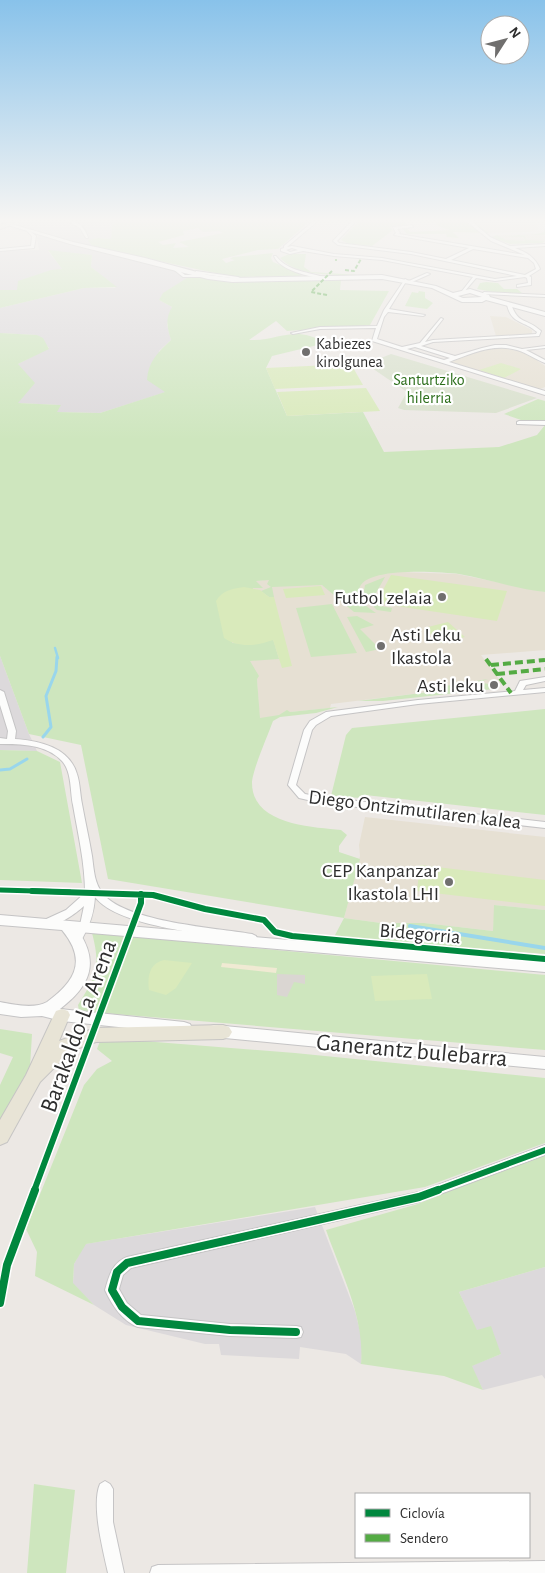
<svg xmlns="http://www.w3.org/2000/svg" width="545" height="1573" font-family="'Alegreya Sans',sans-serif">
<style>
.industrial{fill:#dcd9db}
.education{fill:#e6e0d3}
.green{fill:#cee6be;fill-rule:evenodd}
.sand{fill:#f0ead3}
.cemetery{fill:#d8e0cc}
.pitch{fill:#d9eabb}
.plaza{fill:#dad6d2}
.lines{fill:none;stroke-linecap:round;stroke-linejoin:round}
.stream-far2{stroke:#99d6ec;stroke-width:2.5}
.stream-far1{stroke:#99d6ec;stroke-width:3}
.stream{stroke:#99d6ec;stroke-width:4}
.street-casing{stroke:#c5c4c5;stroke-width:2}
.secondary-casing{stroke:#c5c4c5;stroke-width:2}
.primary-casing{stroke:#c6c5c4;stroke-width:2}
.street{fill:#fcfcfb;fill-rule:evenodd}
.secondary{fill:#fcfcfb;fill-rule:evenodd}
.primary{fill:#e8e4d6;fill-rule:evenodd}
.quiet-far1{stroke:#54ab44;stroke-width:2;stroke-dasharray:4 2;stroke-linecap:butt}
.quiet{stroke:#54ab44;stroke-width:4;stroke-dasharray:8 4;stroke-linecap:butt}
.cycleway-far2-casing{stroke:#fff;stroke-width:8}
.cycleway-far1-casing{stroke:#fff;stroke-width:9}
.cycleway-casing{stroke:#fff;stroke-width:11}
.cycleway-far2{stroke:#00873e;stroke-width:5}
.cycleway-far1{stroke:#00873e;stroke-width:6}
.cycleway{stroke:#00873e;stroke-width:8}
.poi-dot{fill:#706f6e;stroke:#fff;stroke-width:2}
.labels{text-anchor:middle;stroke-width:4.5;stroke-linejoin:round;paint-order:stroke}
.far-poi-label{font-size:16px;fill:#2e2e2e;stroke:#fff;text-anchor:start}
.far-park-label{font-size:16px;fill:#2c6e1b;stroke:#fff}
.poi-label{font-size:20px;fill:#2e2e2e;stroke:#fff;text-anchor:end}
.street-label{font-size:20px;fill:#2e2e2e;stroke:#fff}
.near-street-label{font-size:24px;fill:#2e2e2e;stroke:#fff}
</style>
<rect width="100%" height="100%" fill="#ece8e4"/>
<path class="industrial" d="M 18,220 L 82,220 L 87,222 L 112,220 L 115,223 L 112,225 L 111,239 L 97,238 L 89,240 L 93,247 L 193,269 L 190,276 L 159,300 L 172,307 L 167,325 L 171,340 L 159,351 L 166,392 L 100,413 L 56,412 L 60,405 L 18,403 L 18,364 L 49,348 L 37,335 L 0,333 L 0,308 L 84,288 L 116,288 L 91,267 L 92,255 L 48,251 L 62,269 L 18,290 L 0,290 L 0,251 L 39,250 L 37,238 L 40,235 L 13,229 L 19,222 Z
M 0,656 L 29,734 L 37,751 L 0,750 Z
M 315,1207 L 355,1311 L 363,1343 L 361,1364 L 346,1354 L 300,1347 L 299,1359 L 221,1355 L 219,1344 L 205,1344 L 126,1325 L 94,1305 L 73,1284 L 74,1264 L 85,1244 Z
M 545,1267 L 545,1379 L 542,1375 L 483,1390 L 471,1366 L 501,1354 L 477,1331 L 459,1292 Z"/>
<path class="education" d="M 472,220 L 534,220 L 539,229 L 530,232 L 489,233 Z
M 545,228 L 545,241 L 507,242 L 497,235 L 538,234 L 544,232 Z
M 490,316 L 506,317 L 532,330 L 532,334 L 496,336 Z
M 501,348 L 525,352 L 545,366 L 545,387 L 540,389 L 450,362 L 481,349 Z
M 299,563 L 400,572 L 457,574 L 545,592 L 545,650 L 481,655 L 502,683 L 331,704 L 330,708 L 290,712 L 260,723 L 257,679 L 195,588 L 291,577 Z
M 365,817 L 545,837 L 545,910 L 495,905 L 493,931 L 424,923 L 381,923 L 344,918 L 360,856 L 359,845 Z"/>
<path class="green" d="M 112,220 L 311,220 L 278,249 L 258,250 L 222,259 L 226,263 L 235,260 L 230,259 L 233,257 L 273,253 L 271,258 L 273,262 L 303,274 L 300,276 L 234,277 L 93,247 L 88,240 L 97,238 L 111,239 L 112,225 L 115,223 ZM 198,228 L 203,232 L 219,231 L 223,233 L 179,242 L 189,247 L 173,248 L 176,243 L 163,245 L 158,242 L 184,235 L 183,231 Z
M 334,220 L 472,220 L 489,233 L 453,232 L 459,238 L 447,237 L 446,234 L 407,234 L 402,228 L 407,228 L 410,232 L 450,230 L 438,226 L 435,222 L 405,221 L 406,226 L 390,227 L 393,230 L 372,246 L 349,244 L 341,240 L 358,222 Z
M 545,229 L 545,235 L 512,235 L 525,236 L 526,240 L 545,241 L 542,243 L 510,244 L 491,237 L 497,235 L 506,240 L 525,241 L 524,237 L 502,236 C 513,235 532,237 544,232 Z
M 48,250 L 92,255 L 91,267 L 117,287 L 84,288 L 0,308 L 0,290 L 17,290 L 18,281 L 51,270 L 62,269 Z
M 289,254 L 306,254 L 304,267 L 311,272 L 359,275 C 336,275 298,277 280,258 Z
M 190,276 L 235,282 L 341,279 L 340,290 L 389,291 L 370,325 L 287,331 L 276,321 L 249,340 C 280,341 293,324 326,343 L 272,356 L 266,368 L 287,416 L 363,412 L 384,452 L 499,447 L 537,435 L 545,425 L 545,592 C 516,589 488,579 459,574 C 440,572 362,566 359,590 C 357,602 368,607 376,613 L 354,612 L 322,585 L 272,587 L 274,597 L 269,597 L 261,591 L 271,587 L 267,584 L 269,580 L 256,581 L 263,588 L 253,588 L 232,643 L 257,644 L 273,639 L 279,659 L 250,661 L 259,676 L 257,679 L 260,718 L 279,715 L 287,710 L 290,712 L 338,707 L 316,713 L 280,717 L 273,721 C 268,735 252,771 252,783 C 252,825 312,827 341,830 L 347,835 L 339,846 L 339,852 L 360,859 L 344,918 L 381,923 L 424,923 L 493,931 L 494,905 L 545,910 L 545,954 L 334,937 L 344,918 L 108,879 L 81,745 L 29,734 L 0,656 L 0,333 L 37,335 L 43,338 L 49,349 L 18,364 L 35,383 L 18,403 L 61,405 L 57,412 L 100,413 L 165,392 L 147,380 C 148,362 158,352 171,340 C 167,327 165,319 172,307 L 159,300 L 163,293 Z
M 486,282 L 498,283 L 504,289 L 517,289 L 522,293 L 498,293 L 477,289 L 480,283 Z
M 419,291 L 425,292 L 425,298 L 433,303 L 427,309 L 405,306 L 412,292 L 418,293 Z
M 538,399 L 545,401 L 545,420 L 521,420 L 504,414 Z
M 385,577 L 372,600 L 375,605 L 392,608 L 391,612 L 377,610 L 363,596 L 365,585 Z
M 332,604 L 357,653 L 311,657 L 296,608 Z
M 357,616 L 374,625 L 360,629 L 380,649 L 366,652 L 347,617 Z
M 488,679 L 480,682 L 492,685 L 494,689 L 383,701 L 358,701 L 429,692 L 427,689 Z
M 545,709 L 545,815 L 365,795 L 361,798 L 331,796 L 346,735 L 352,728 Z
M 0,750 L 37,751 L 60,762 L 82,883 L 0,880 Z
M 92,933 L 545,975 L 545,1050 L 79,1011 L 78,1005 C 96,976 101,967 92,933 Z
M 0,1029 L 32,1034 L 30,1067 L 0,1121 L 0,1085 L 13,1057 L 0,1053 Z
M 118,1039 L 295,1053 L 545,1078 L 545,1143 L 425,1187 L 86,1244 L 74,1264 L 73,1283 L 94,1305 L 35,1276 L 37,1252 L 26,1229 L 84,1085 L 97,1069 L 112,1061 L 97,1049 L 100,1041 Z
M 545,1155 L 545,1267 L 459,1292 L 477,1330 L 491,1326 L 501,1354 L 472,1366 L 483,1390 L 444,1376 L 361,1364 C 365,1318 341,1273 326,1230 L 418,1204 L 472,1180 Z
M 34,1484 L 75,1490 L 66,1573 L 27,1573 Z"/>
<path class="sand" d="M 222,963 L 277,968 L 276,973 L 221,967 Z"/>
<path class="cemetery" d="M 391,354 L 537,398 L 496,413 L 404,410 L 398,408 L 407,392 L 366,364 Z"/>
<path class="pitch" d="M 501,363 L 521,369 L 504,378 L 479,370 Z
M 351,364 L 363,385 L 275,389 L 266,368 Z
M 366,388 L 380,411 L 287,416 L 277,392 Z
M 391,575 L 507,591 L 497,621 L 376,603 Z
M 321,586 L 325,595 L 286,598 L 283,589 Z
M 244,587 L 260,590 L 269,597 L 274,597 L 292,666 L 282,668 L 273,640 C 256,646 239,648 224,638 L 216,601 C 223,590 231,589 244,587 Z
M 448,622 L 465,637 L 441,643 L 424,628 Z
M 420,865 L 545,880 L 545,906 L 417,891 Z
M 164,960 L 192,963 L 176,988 L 166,995 L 149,990 C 147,976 150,963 164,960 Z
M 427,974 L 432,999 L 375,1001 L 371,976 Z"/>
<path class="plaza" d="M 277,974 L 305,975 L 305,984 L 294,982 L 287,997 L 277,995 Z"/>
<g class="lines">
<path class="stream-far2" d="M 55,648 L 58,658"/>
<path class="stream-far1" d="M 43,737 L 51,727 L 46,696 L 56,671 L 57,657
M 0,770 L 10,769 L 27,759"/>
<path class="stream" d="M 410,926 L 545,948"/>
<defs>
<path id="street" d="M 66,220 C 78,220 85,228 88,238 L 86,238 L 80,228 Z
M 315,220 L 319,220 L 287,247 L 292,246 L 334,254 L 382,258 L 495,279 L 517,276 L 411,254 L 338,245 L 333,241 L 353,220 L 357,220 L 337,241 L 339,243 L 411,252 L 446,259 L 469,248 L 394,235 L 396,233 L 393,227 L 412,225 L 413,227 L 397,229 L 400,233 L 399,234 L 525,255 L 491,241 L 465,220 L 470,220 L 490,237 L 510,246 L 545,244 L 545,246 L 515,248 C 526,252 535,257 540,269 L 529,276 L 531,277 L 531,285 L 517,287 L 517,285 L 528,283 L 527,278 L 525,277 L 495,281 L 476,278 L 464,292 L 462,291 L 473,277 L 382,260 L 334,256 L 303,251 L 290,254 L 281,251 L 281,249 L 284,248 L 284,246 ZM 292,248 L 298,250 L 290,252 L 286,250 ZM 473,249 L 528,258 L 534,263 L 536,269 L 525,275 L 451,260 Z
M 29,230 L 36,236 L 34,248 L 0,251 L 0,249 L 31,246 L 32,236 L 27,231 Z
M 274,256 L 276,256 C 288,272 310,272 326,278 L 324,279 C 310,277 279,270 274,256 Z
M 174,267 L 185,275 L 203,275 L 205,276 L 203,277 L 183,277 L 173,269 Z
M 196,271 L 238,277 L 240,278 L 238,279 L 195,273 Z
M 427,273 L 430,274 L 412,282 L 409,281 Z
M 405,279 L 407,280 L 389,309 L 425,315 L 423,316 L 388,312 L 384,317 L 377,339 L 402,347 L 420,343 L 441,318 L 443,319 L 425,342 L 433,340 L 536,334 L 537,332 C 524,320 512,325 507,305 L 511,304 C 519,326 526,317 541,331 L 539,336 L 433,342 L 421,346 L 455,356 L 482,348 L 495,345 L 506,345 L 522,349 L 545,346 L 545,348 L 526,350 L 545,360 L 545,363 C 535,359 527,353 517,350 C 494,343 470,354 449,362 L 545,391 L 545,395 L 372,341 L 376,328 L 320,329 L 293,334 L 291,333 L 320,327 L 377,326 L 384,310 ZM 415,347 L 450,358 L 444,360 L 407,349 Z
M 484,292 L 545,295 L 545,297 L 482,294 Z
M 519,421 L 545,421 L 545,425 L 517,424 L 517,422 Z
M 545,677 L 545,681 L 526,685 L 523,690 L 545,688 L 545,692 L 418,704 L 331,716 L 316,725 L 312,730 L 296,785 L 305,794 L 321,797 L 545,822 L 545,828 L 321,803 L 299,798 L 288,785 L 304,730 L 310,721 L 326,712 L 418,700 L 515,691 L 520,681 Z
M 0,690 L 4,692 L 16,731 L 15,739 C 40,741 69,747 77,774 C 80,783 80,794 82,804 C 85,821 89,838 92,856 C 94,870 94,884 104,895 C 128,922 216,928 252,934 L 256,936 L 257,938 L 256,940 L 252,942 C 214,934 118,928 95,897 C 94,913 90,925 82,939 L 74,939 L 73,937 L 80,925 L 84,906 C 74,915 56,928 42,925 L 41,923 L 42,921 L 66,910 L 85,893 C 85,863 78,834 73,805 C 70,791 72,772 62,761 C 46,744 21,744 0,744 L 0,738 L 7,739 L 8,731 L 0,705 Z
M 545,1145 L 545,1155 L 419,1202 L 131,1268 L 123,1275 L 119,1289 L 127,1303 L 141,1315 L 230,1324 L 296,1326 L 301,1327 L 303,1332 L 301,1337 L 296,1338 L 230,1336 L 138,1327 C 122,1321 112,1305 105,1290 C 109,1276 112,1263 127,1257 L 419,1192 Z
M 105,1481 L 110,1484 L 113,1489 L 113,1522 L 124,1573 L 108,1573 C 103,1550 91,1505 100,1484 Z
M 545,1561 L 545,1573 L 150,1573 L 152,1567 L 158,1565 Z"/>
<path id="secondary" d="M 8,223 L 73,242 L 145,258 L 208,275 L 232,278 L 382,275 L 436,286 L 453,293 L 470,289 L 489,295 L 490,297 L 545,312 L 545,316 L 486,300 L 482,302 L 462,302 L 432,288 L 382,279 L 232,282 L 208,279 L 70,244 L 8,225 ZM 470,293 L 482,297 L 463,298 L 458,296 Z
M 0,915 L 545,962 L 545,972 L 79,932 C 100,964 89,987 60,1009 L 184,1022 L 190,1024 L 192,1028 L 190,1032 L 184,1034 L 62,1021 L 42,1016 L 21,1017 L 0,1014 L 0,1002 C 14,1005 35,1009 47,1002 C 76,981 87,960 62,930 L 0,925 Z
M 214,1025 L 545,1057 L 545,1069 L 214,1037 L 208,1035 L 206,1031 L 208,1027 Z"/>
<path id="primary" d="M 8,220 L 14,220 L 12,225 L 0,229 L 0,225 L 7,223 Z
M 62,1009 L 68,1011 L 70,1015 L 59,1041 L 95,1028 L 223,1025 L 229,1027 L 232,1032 L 229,1037 L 223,1039 L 96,1042 L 71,1051 L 40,1082 L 7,1142 L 0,1145 L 0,1120 L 26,1075 L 54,1015 L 56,1011 Z"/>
</defs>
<use href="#street" class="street-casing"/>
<use href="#secondary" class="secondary-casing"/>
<use href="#primary" class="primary-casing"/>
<use href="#street" class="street"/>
<use href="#secondary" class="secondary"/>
<use href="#primary" class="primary"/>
<path class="quiet-far1" d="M 335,260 L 337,260
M 345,270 L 354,271 L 361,259
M 327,295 L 311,292 L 333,270"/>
<path class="quiet" d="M 486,659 L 511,693
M 491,665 L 545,660
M 497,674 L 545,669"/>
<defs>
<path id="cycleway-far2" d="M 0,890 L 70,892"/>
<path id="cycleway-far1" d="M 32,891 L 153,895 L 205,909 L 264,920 L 275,932 L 292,936 L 545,959
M 34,1191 L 141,903 L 141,894
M 434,1191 L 545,1150"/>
<path id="cycleway" d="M 0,1303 L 7,1265 L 35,1190
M 296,1332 L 230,1330 L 138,1321 L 122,1307 L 112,1290 L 117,1272 L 127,1263 L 419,1197 L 438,1190"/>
</defs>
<use href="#cycleway-far2" class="cycleway-far2-casing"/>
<use href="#cycleway-far1" class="cycleway-far1-casing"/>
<use href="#cycleway" class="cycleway-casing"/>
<use href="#cycleway-far2" class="cycleway-far2"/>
<use href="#cycleway-far1" class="cycleway-far1"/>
<use href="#cycleway" class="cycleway"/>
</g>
<linearGradient id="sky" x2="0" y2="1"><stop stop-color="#88c2ea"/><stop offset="0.5" stop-color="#f6f5f3"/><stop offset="1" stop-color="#f6f5f3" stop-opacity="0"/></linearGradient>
<rect width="545" height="440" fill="url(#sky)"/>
<g class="poi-dot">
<circle cx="306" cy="352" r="5"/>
<circle cx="442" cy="597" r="5"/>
<circle cx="381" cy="646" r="5"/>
<circle cx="494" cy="685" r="5"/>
<circle cx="449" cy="882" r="5"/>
</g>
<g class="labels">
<g class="far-poi-label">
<text x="316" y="349">Kabiezes<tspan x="316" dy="18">kirolgunea</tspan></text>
</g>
<g class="far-park-label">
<text x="429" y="385">Santurtziko<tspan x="429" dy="18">hilerria</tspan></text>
</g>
<g class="poi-label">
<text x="432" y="604">Futbol zelaia</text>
<text x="391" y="641" text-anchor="start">Asti Leku<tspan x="391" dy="23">Ikastola</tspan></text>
<text x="484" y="692">Asti leku</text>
<text x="439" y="877">CEP Kanpanzar<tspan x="439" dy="23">Ikastola LHI</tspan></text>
</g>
<g class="street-label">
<text transform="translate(415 809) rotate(7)" y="7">Diego Ontzimutilaren kalea</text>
<text transform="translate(420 933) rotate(5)" y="7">Bidegorria</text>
</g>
<g class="near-street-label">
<text transform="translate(78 1026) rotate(-70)" y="8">Barakaldo-La Arena</text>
<text transform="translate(412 1050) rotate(5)" y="8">Ganerantz bulebarra</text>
</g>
</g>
<rect x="355" y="1493" width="175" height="65" fill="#ffffff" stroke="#ababab"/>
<rect x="365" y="1509" width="25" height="8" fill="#00873e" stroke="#ababab"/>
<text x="400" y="1518" font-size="15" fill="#2e2e2e">Ciclovía</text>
<rect x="365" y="1534" width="25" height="8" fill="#54ab44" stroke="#ababab"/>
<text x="400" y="1543" font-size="15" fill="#2e2e2e">Sendero</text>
<g transform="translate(505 40) rotate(54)"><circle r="24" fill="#ffffff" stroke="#ababab"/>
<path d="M0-4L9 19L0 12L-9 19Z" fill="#706f6e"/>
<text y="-8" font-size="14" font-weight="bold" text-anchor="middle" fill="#2e2e2e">N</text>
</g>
</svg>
